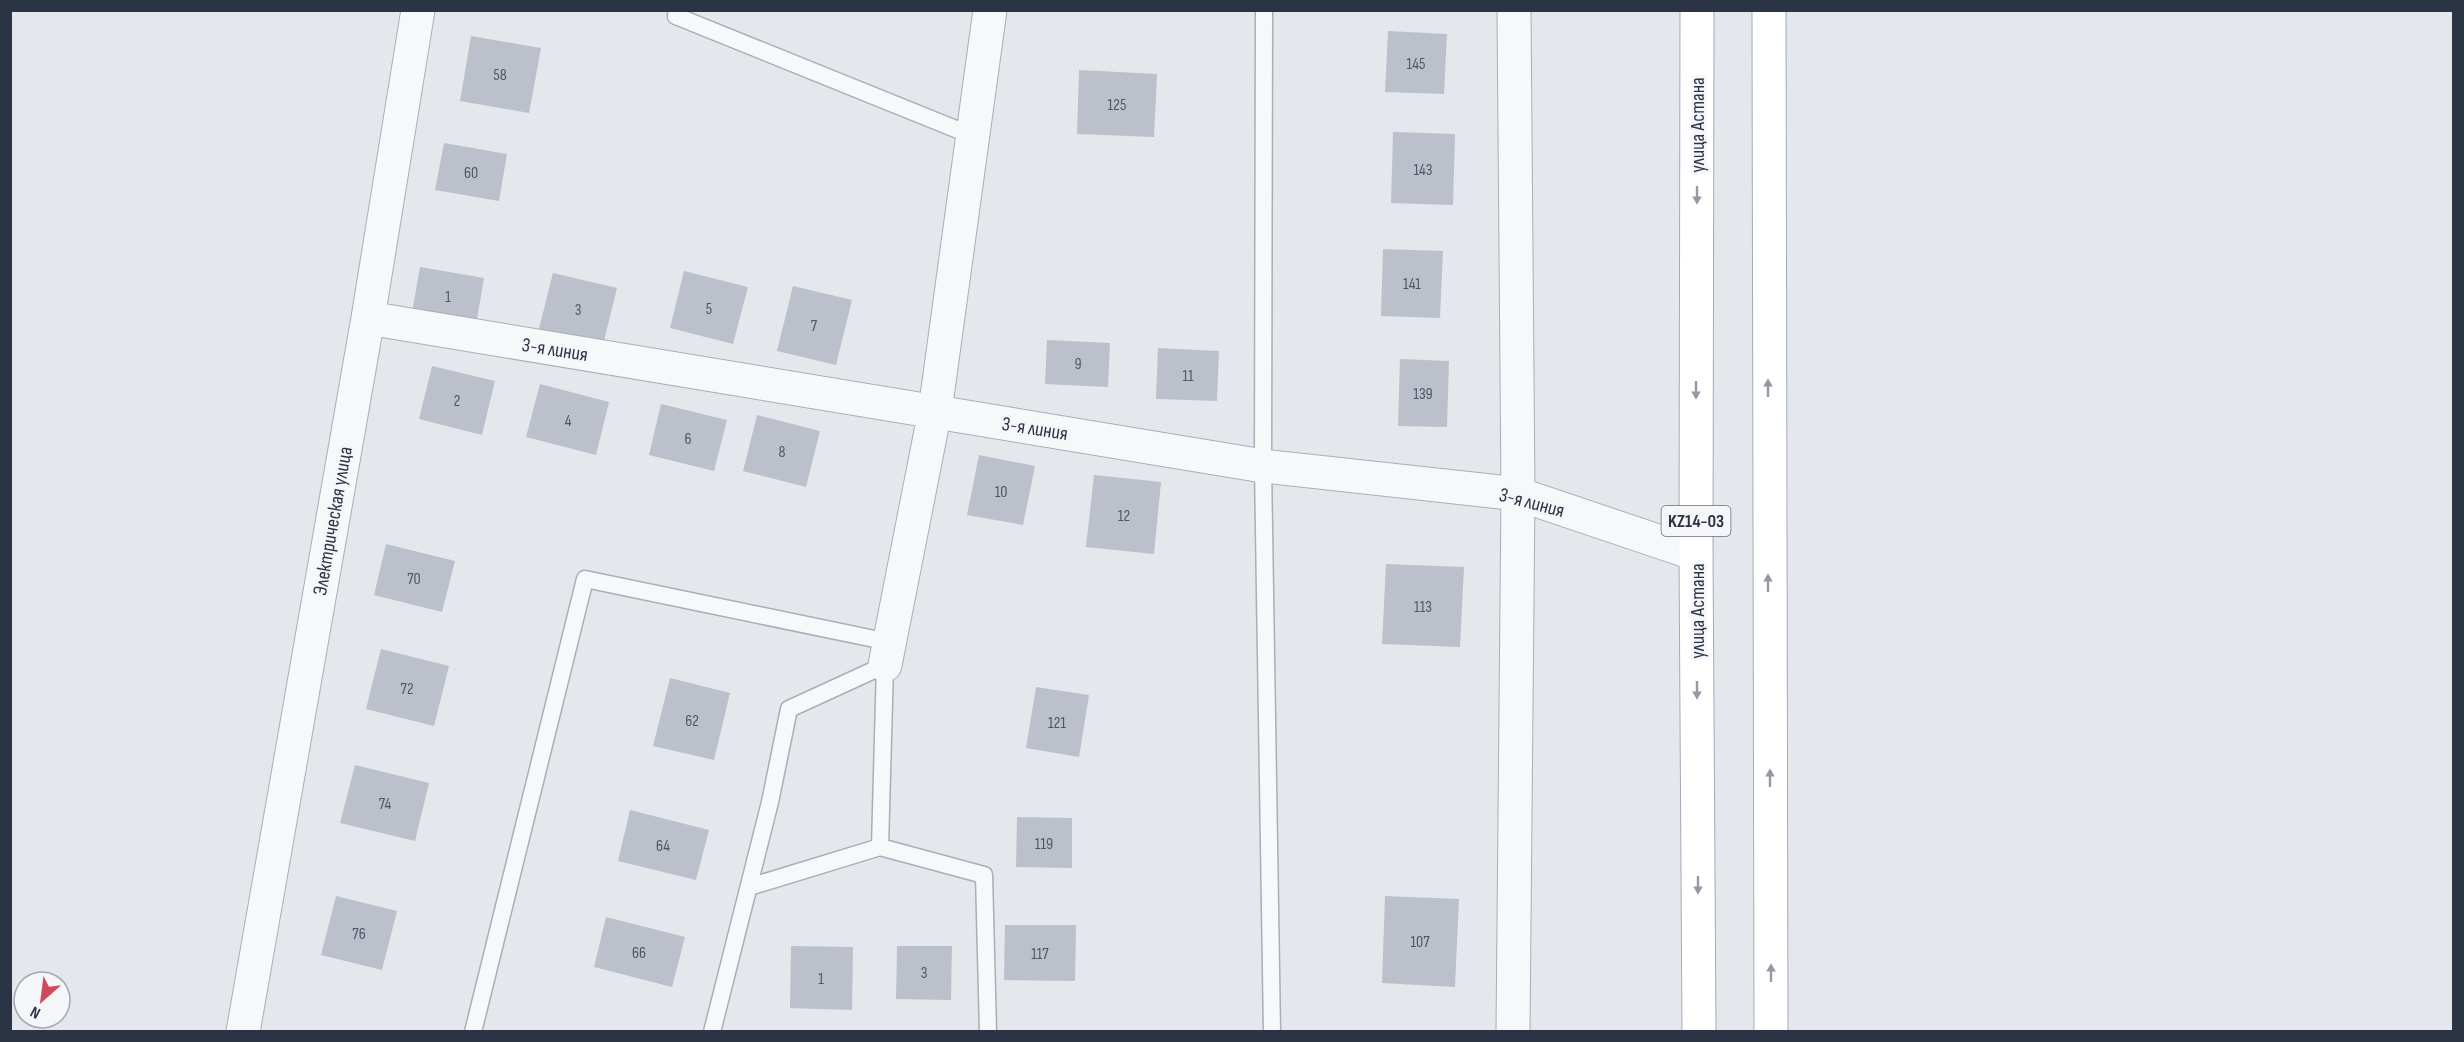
<svg xmlns="http://www.w3.org/2000/svg" width="2464" height="1042" font-family="'Sofia Sans Condensed',sans-serif">
<style>
.building{fill:#bbc0ca}
.lines{fill:none;stroke-linecap:round;stroke-linejoin:round}
.lane-casing{stroke:#a9aeb7;stroke-width:19}
.street-casing{stroke:#a9aeb7;stroke-width:35}
.primary-casing{stroke:#a3abb8;stroke-width:35}
.lane{stroke:#f7f8fa;stroke-width:16}
.street{stroke:#f7f8fa;stroke-width:33}
.primary{stroke:#fff;stroke-width:33}
.oneway{fill:#959aa2}
.labels{text-anchor:middle;stroke-width:6;stroke-linejoin:round;paint-order:stroke}
.number-label{font-size:16px;fill:#4f5766}
.shield{fill:#f4f6f9;stroke:#676e7b;stroke-width:1.5}
.shield-label{font-size:18px;font-weight:bold;fill:#2b3445}
.street-label{font-size:20px;fill:#2b3445;stroke:#f4f6f9}
</style>
<rect width="100%" height="100%" fill="#e4e7ec"/>
<path class="building" d="M 1388,31 L 1447,34 L 1444,94 L 1385,92 Z
M 471,36 L 541,48 L 529,113 L 460,101 Z
M 1079,70 L 1157,74 L 1154,137 L 1077,134 Z
M 1393,132 L 1455,134 L 1453,205 L 1391,203 Z
M 444,143 L 507,154 L 499,201 L 435,190 Z
M 1383,249 L 1443,251 L 1440,318 L 1381,316 Z
M 420,267 L 484,278 L 476,325 L 412,313 Z
M 684,271 L 748,287 L 733,344 L 670,328 Z
M 553,273 L 617,288 L 603,345 L 539,329 Z
M 793,286 L 852,300 L 836,365 L 777,351 Z
M 1047,340 L 1110,343 L 1108,387 L 1045,384 Z
M 1158,348 L 1219,351 L 1217,401 L 1156,399 Z
M 1400,359 L 1449,361 L 1447,427 L 1398,426 Z
M 432,366 L 495,381 L 482,435 L 419,419 Z
M 540,384 L 609,402 L 596,455 L 526,437 Z
M 661,404 L 727,420 L 714,471 L 649,455 Z
M 757,415 L 820,431 L 806,487 L 743,471 Z
M 979,455 L 1035,466 L 1023,525 L 967,515 Z
M 1094,475 L 1161,482 L 1154,554 L 1086,547 Z
M 386,544 L 455,561 L 442,612 L 374,595 Z
M 1386,564 L 1464,567 L 1460,647 L 1382,644 Z
M 381,649 L 449,666 L 434,726 L 366,709 Z
M 670,678 L 730,693 L 714,760 L 653,746 Z
M 1036,687 L 1089,695 L 1079,757 L 1026,748 Z
M 355,765 L 429,783 L 415,841 L 340,823 Z
M 630,810 L 709,830 L 696,880 L 618,861 Z
M 1017,817 L 1072,818 L 1072,868 L 1016,867 Z
M 336,896 L 397,911 L 382,970 L 321,955 Z
M 1385,896 L 1459,899 L 1455,987 L 1382,983 Z
M 606,917 L 685,937 L 672,987 L 594,967 Z
M 1005,925 L 1076,925 L 1075,981 L 1004,980 Z
M 791,946 L 853,947 L 852,1010 L 790,1008 Z
M 897,946 L 952,946 L 951,1000 L 896,999 Z"/>
<g class="lines">
<defs>
<path id="lane" d="M 677,10 L 676,16 L 973,136
M 1264,10 L 1263,466 L 1272,1032
M 749,887 L 880,847
M 473,1032 L 585,579 L 889,642
M 712,1032 L 770,802 L 789,709 L 885,665 L 880,847 L 984,875 L 988,1032"/>
<path id="street" d="M 368,318 L 1263,466 L 1518,494 L 1696,554
M 885,665 L 935,411 L 990,10
M 243,1032 L 368,318 L 418,10
M 1513,1032 L 1518,494 L 1514,10"/>
<path id="primary" d="M 1697,10 L 1696,554 L 1699,1032
M 1769,10 L 1771,1032"/>
</defs>
<use href="#lane" class="lane-casing"/>
<use href="#street" class="street-casing"/>
<use href="#primary" class="primary-casing"/>
<use href="#lane" class="lane"/>
<use href="#street" class="street"/>
<use href="#primary" class="primary"/>
</g>
<defs><path id="oneway-solid" d="M-6-.8H1V-3.2L6.5 0L1 3.2V.8H-6Z" transform="scale(1.5)"/></defs>
<g class="oneway">
<use href="#oneway-solid" transform="translate(1697 195) rotate(90)"/>
<use href="#oneway-solid" transform="translate(1768 388) rotate(-90)"/>
<use href="#oneway-solid" transform="translate(1696 390) rotate(90)"/>
<use href="#oneway-solid" transform="translate(1768 583) rotate(-90)"/>
<use href="#oneway-solid" transform="translate(1697 690) rotate(90)"/>
<use href="#oneway-solid" transform="translate(1770 778) rotate(-90)"/>
<use href="#oneway-solid" transform="translate(1698 885) rotate(90)"/>
<use href="#oneway-solid" transform="translate(1771 973) rotate(-90)"/>
</g>
<g class="labels">
<g class="number-label">
<text x="1416" y="69">145</text>
<text x="500" y="80">58</text>
<text x="1117" y="110">125</text>
<text x="1423" y="175">143</text>
<text x="471" y="178">60</text>
<text x="1412" y="289">141</text>
<text x="448" y="302">1</text>
<text x="709" y="314">5</text>
<text x="578" y="315">3</text>
<text x="814" y="331">7</text>
<text x="1078" y="369">9</text>
<text x="1188" y="381">11</text>
<text x="1423" y="399">139</text>
<text x="457" y="406">2</text>
<text x="568" y="426">4</text>
<text x="688" y="444">6</text>
<text x="782" y="457">8</text>
<text x="1001" y="497">10</text>
<text x="1124" y="521">12</text>
<text x="414" y="584">70</text>
<text x="1423" y="612">113</text>
<text x="407" y="694">72</text>
<text x="692" y="726">62</text>
<text x="1057" y="728">121</text>
<text x="385" y="809">74</text>
<text x="1044" y="849">119</text>
<text x="663" y="851">64</text>
<text x="359" y="939">76</text>
<text x="1420" y="947">107</text>
<text x="639" y="958">66</text>
<text x="1040" y="959">117</text>
<text x="924" y="978">3</text>
<text x="821" y="984">1</text>
</g>
<rect class="shield" x="1661.5" y="506" width="69" height="30" rx="4.5"/>
<g class="shield-label">
<text x="1696" y="527">KZ14-03</text>
</g>
<g class="street-label">
<text transform="translate(1697 125) rotate(-90)" y="7">улица Астана</text>
<text transform="translate(555 349) rotate(9)" y="7">3-я линия</text>
<text transform="translate(1035 428) rotate(9)" y="7">3-я линия</text>
<text transform="translate(1532 502) rotate(15)" y="7">3-я линия</text>
<text transform="translate(332 521) rotate(-80)" y="7">Электрическая улица</text>
<text transform="translate(1697 611) rotate(-90)" y="7">улица Астана</text>
</g>
</g>
<rect width="2464" height="1042" fill="none" stroke="#2b3445" stroke-width="24"/>
<g transform="translate(42 1000) rotate(208)"><circle r="28" fill="#f4f6f9" stroke="#a4a8b1" stroke-width="1.5"/>
<path d="M0-4.5L10 22L0 15L-10 22Z" fill="#d1495b"/>
<text y="-9" font-size="16" font-weight="bold" text-anchor="middle" fill="#2b3445">N</text>
</g>
</svg>
